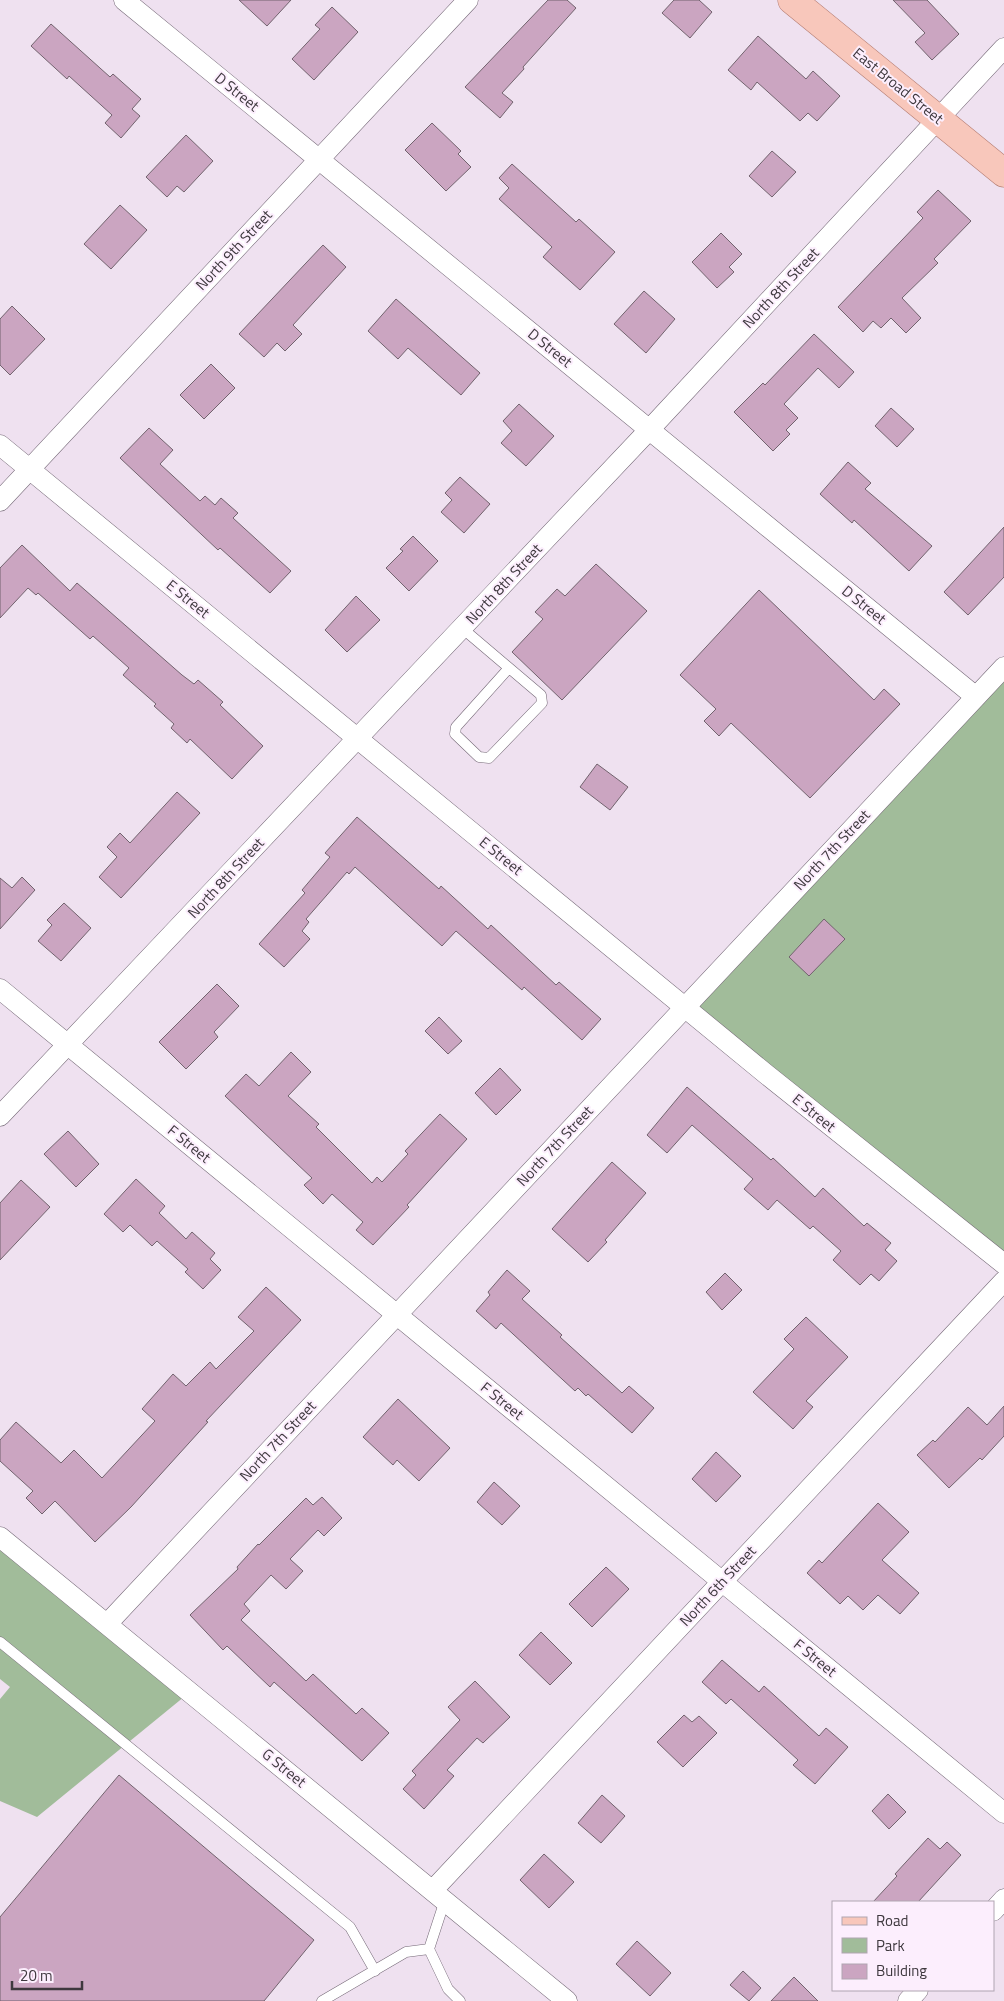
<svg xmlns="http://www.w3.org/2000/svg" width="1004" height="2001" font-family="'Titillium Web',sans-serif">
<style>
.green{fill:#a1bc9a}
.building{fill:#cba5c1;stroke:#72636e}
.lines{fill:none;stroke-linecap:round;stroke-linejoin:round}
.service-casing{stroke:#746876;stroke-width:11}
.minor-casing{stroke:#746876;stroke-width:21}
.primary-casing{stroke:#b47d72;stroke-width:29}
.service{stroke:#fff;stroke-width:10}
.minor{stroke:#fff;stroke-width:20}
.primary{stroke:#f8c7bb;stroke-width:28}
.labels{text-anchor:middle;stroke-width:4;stroke-linejoin:round;paint-order:stroke}
.street-label{font-size:15px;fill:#3e383e;stroke:#fceefd}
</style>
<rect width="100%" height="100%" fill="#efe1f0"/>
<path class="green" d="M 1004,666 L 1004,1257 L 689,1004 Z
M 0,1536 L 190,1692 L 37,1817 L 0,1801 L 0,1699 L 10,1687 L 0,1679 Z"/>
<path class="building" d="M 239,0 L 291,0 L 267,26 Z
M 548,0 L 567,0 L 576,8 L 523,67 L 524,69 L 502,93 L 513,102 L 500,118 L 465,87 Z
M 674,0 L 699,0 L 712,12 L 690,38 L 662,13 Z
M 893,0 L 927,0 L 959,34 L 932,60 L 915,42 L 925,33 Z
M 332,7 L 358,32 L 314,80 L 292,59 L 320,29 L 315,25 Z
M 51,24 L 110,77 L 113,74 L 141,99 L 132,109 L 140,116 L 121,138 L 105,123 L 112,115 L 69,76 L 67,79 L 31,46 Z
M 758,36 L 806,79 L 813,71 L 840,96 L 817,121 L 808,113 L 800,121 L 757,82 L 751,90 L 728,70 Z
M 432,123 L 461,151 L 458,154 L 471,167 L 446,191 L 405,150 Z
M 186,135 L 213,161 L 184,192 L 177,186 L 167,197 L 146,177 Z
M 772,151 L 796,172 L 772,197 L 749,176 Z
M 512,164 L 576,222 L 579,219 L 615,252 L 580,290 L 543,257 L 552,247 L 499,199 L 509,188 L 499,178 Z
M 938,190 L 971,221 L 934,259 L 938,263 L 902,298 L 921,318 L 906,333 L 891,318 L 881,328 L 873,321 L 863,332 L 838,307 L 923,218 L 917,212 Z
M 120,205 L 147,230 L 111,269 L 84,244 Z
M 721,233 L 742,254 L 729,267 L 734,272 L 717,288 L 692,262 Z
M 323,245 L 346,267 L 293,325 L 302,334 L 285,351 L 277,343 L 264,357 L 239,334 Z
M 644,291 L 675,319 L 646,353 L 614,324 Z
M 396,299 L 480,373 L 461,395 L 408,348 L 398,359 L 368,331 Z
M 12,306 L 45,339 L 10,375 L 0,365 L 0,319 Z
M 814,334 L 854,372 L 839,388 L 818,368 L 784,404 L 798,418 L 786,430 L 790,434 L 773,451 L 734,412 L 763,383 L 765,385 Z
M 211,364 L 235,388 L 204,419 L 180,395 Z
M 519,404 L 554,436 L 526,466 L 501,443 L 512,431 L 503,421 Z
M 891,408 L 914,429 L 897,447 L 875,426 Z
M 149,428 L 173,450 L 160,464 L 200,501 L 205,496 L 215,505 L 221,498 L 238,513 L 233,518 L 291,571 L 270,593 L 220,548 L 218,550 L 120,458 Z
M 848,462 L 871,483 L 865,489 L 932,546 L 909,571 L 854,520 L 852,523 L 820,494 Z
M 460,477 L 490,504 L 464,533 L 441,512 L 452,500 L 445,493 Z
M 1004,527 L 1004,577 L 968,615 L 944,592 Z
M 413,536 L 438,561 L 409,591 L 386,568 L 403,551 L 400,549 Z
M 22,545 L 70,591 L 77,583 L 182,675 L 194,684 L 198,680 L 223,702 L 220,705 L 263,746 L 232,779 L 190,739 L 187,743 L 171,728 L 174,724 L 154,706 L 156,704 L 123,675 L 129,668 L 93,636 L 90,639 L 38,593 L 36,595 L 28,588 L 0,618 L 0,568 Z
M 596,564 L 647,611 L 562,700 L 512,652 L 543,619 L 535,612 L 557,589 L 565,596 Z
M 759,590 L 874,700 L 884,689 L 900,704 L 810,798 L 731,723 L 719,736 L 704,721 L 716,709 L 680,675 Z
M 356,596 L 380,620 L 347,652 L 325,630 Z
M 597,764 L 628,787 L 610,810 L 580,787 Z
M 177,792 L 200,813 L 121,898 L 99,877 L 117,857 L 107,847 L 120,833 L 130,843 Z
M 357,817 L 439,889 L 441,886 L 488,929 L 491,925 L 556,985 L 559,982 L 601,1019 L 582,1040 L 524,987 L 522,990 L 456,931 L 442,946 L 355,867 L 349,874 L 347,872 L 306,919 L 309,922 L 302,931 L 310,939 L 284,967 L 259,944 L 305,893 L 302,890 L 330,857 L 325,853 Z
M 22,877 L 35,890 L 0,929 L 0,878 L 12,888 Z
M 64,903 L 91,928 L 61,961 L 38,941 L 52,925 L 47,920 Z
M 824,919 L 845,939 L 809,976 L 789,957 Z
M 217,984 L 239,1006 L 214,1032 L 218,1037 L 186,1069 L 159,1042 Z
M 439,1017 L 462,1041 L 448,1054 L 425,1031 Z
M 291,1052 L 311,1072 L 288,1096 L 319,1124 L 316,1127 L 372,1183 L 377,1177 L 382,1182 L 408,1154 L 405,1151 L 440,1114 L 467,1139 L 407,1205 L 409,1207 L 373,1245 L 356,1230 L 363,1222 L 332,1194 L 323,1204 L 304,1185 L 312,1178 L 225,1096 L 246,1074 L 259,1086 Z
M 500,1068 L 521,1090 L 496,1115 L 475,1093 Z
M 687,1087 L 771,1160 L 773,1158 L 815,1197 L 823,1188 L 864,1226 L 867,1223 L 891,1243 L 885,1250 L 897,1261 L 879,1281 L 871,1274 L 860,1285 L 833,1260 L 841,1251 L 813,1226 L 810,1229 L 777,1200 L 768,1210 L 744,1189 L 753,1179 L 692,1125 L 667,1153 L 647,1135 Z
M 68,1131 L 99,1164 L 76,1187 L 44,1154 Z
M 612,1162 L 646,1193 L 605,1240 L 607,1242 L 588,1262 L 552,1229 Z
M 136,1179 L 165,1206 L 159,1213 L 186,1239 L 192,1232 L 215,1253 L 210,1259 L 221,1270 L 203,1289 L 185,1272 L 188,1269 L 157,1241 L 152,1246 L 130,1225 L 123,1232 L 104,1214 Z
M 21,1180 L 50,1207 L 0,1260 L 0,1203 Z
M 507,1270 L 530,1291 L 522,1299 L 562,1335 L 560,1337 L 622,1393 L 629,1386 L 654,1408 L 632,1433 L 588,1394 L 586,1396 L 578,1388 L 575,1391 L 501,1323 L 496,1329 L 476,1311 L 490,1295 L 488,1292 Z
M 725,1273 L 742,1290 L 722,1310 L 706,1292 Z
M 266,1287 L 301,1320 L 206,1421 L 208,1422 L 131,1507 L 95,1542 L 55,1501 L 42,1514 L 26,1498 L 33,1491 L 0,1461 L 0,1440 L 16,1422 L 61,1463 L 74,1450 L 102,1478 L 155,1421 L 142,1409 L 173,1374 L 186,1386 L 210,1362 L 216,1369 L 254,1331 L 238,1317 Z
M 806,1317 L 848,1357 L 806,1401 L 813,1407 L 793,1429 L 753,1392 L 794,1349 L 784,1339 Z
M 398,1399 L 450,1448 L 419,1481 L 397,1460 L 393,1465 L 363,1437 Z
M 1004,1406 L 1004,1436 L 982,1460 L 980,1458 L 949,1488 L 917,1455 L 933,1440 L 935,1442 L 968,1407 L 987,1425 Z
M 716,1452 L 741,1476 L 716,1502 L 692,1479 Z
M 494,1482 L 520,1506 L 502,1525 L 477,1502 Z
M 322,1497 L 342,1518 L 324,1536 L 318,1530 L 290,1559 L 303,1571 L 286,1589 L 271,1575 L 244,1604 L 250,1611 L 241,1620 L 306,1681 L 313,1674 L 356,1714 L 362,1708 L 389,1733 L 362,1761 L 274,1682 L 270,1687 L 227,1646 L 223,1650 L 190,1615 L 238,1569 L 237,1567 L 258,1544 L 259,1545 L 306,1498 L 313,1505 Z
M 878,1503 L 909,1532 L 882,1560 L 919,1593 L 900,1614 L 878,1595 L 863,1610 L 848,1596 L 840,1604 L 807,1573 L 819,1560 L 822,1563 Z
M 606,1567 L 629,1589 L 592,1627 L 569,1604 Z
M 541,1632 L 572,1663 L 550,1685 L 519,1655 Z
M 722,1660 L 759,1692 L 764,1686 L 819,1736 L 826,1728 L 848,1747 L 815,1784 L 793,1765 L 798,1760 L 731,1699 L 726,1704 L 702,1682 Z
M 475,1681 L 510,1717 L 483,1743 L 477,1738 L 447,1770 L 454,1776 L 424,1809 L 403,1789 L 416,1775 L 412,1771 L 460,1720 L 448,1707 Z
M 684,1715 L 692,1722 L 699,1716 L 717,1733 L 683,1767 L 657,1742 Z
M 119,1775 L 314,1940 L 264,2001 L 0,2001 L 0,1917 Z
M 888,1794 L 906,1812 L 889,1829 L 872,1811 Z
M 602,1795 L 625,1816 L 601,1843 L 578,1823 Z
M 928,1838 L 940,1849 L 947,1842 L 961,1855 L 918,1902 L 873,1902 L 897,1876 L 895,1874 Z
M 544,1854 L 574,1882 L 549,1908 L 520,1880 Z
M 637,1941 L 671,1973 L 650,1996 L 616,1964 Z
M 743,1971 L 761,1988 L 749,2001 L 730,1985 Z
M 794,1977 L 818,2001 L 771,2001 Z"/>
<g class="lines">
<defs>
<path id="service" d="M 462,628 L 541,695 L 542,703 L 489,758 L 479,757 L 455,734 L 456,727 L 509,668
M 0,1642 L 350,1927 L 375,1971
M 445,1900 L 429,1949 L 448,1989 L 460,2001
M 322,2001 L 406,1952 L 429,1949"/>
<path id="minor" d="M 124,0 L 976,697
M 0,445 L 766,1074 L 1004,1264
M 0,501 L 468,0
M 0,989 L 1004,1813
M 0,1116 L 649,430 L 1004,48
M 0,1537 L 567,2001
M 107,1624 L 1004,667
M 433,1890 L 1004,1281
M 993,1911 L 1004,1899
M 908,2001 L 918,1990"/>
<path id="primary" d="M 792,0 L 1004,173"/>
</defs>
<use href="#service" class="service-casing"/>
<use href="#minor" class="minor-casing"/>
<use href="#primary" class="primary-casing"/>
<use href="#service" class="service"/>
<use href="#minor" class="minor"/>
<use href="#primary" class="primary"/>
</g>
<g class="labels">
<g class="street-label">
<text transform="translate(898 86) rotate(39)" y="5">East Broad Street</text>
<text transform="translate(237 92) rotate(39)" y="5">D Street</text>
<text transform="translate(234 250) rotate(-47)" y="5">North 9th Street</text>
<text transform="translate(781 288) rotate(-47)" y="5">North 8th Street</text>
<text transform="translate(550 348) rotate(39)" y="5">D Street</text>
<text transform="translate(504 584) rotate(-47)" y="5">North 8th Street</text>
<text transform="translate(188 599) rotate(39)" y="5">E Street</text>
<text transform="translate(864 605) rotate(39)" y="5">D Street</text>
<text transform="translate(832 850) rotate(-47)" y="5">North 7th Street</text>
<text transform="translate(501 856) rotate(39)" y="5">E Street</text>
<text transform="translate(226 878) rotate(-47)" y="5">North 8th Street</text>
<text transform="translate(814 1113) rotate(39)" y="5">E Street</text>
<text transform="translate(189 1144) rotate(39)" y="5">F Street</text>
<text transform="translate(555 1146) rotate(-47)" y="5">North 7th Street</text>
<text transform="translate(502 1401) rotate(39)" y="5">F Street</text>
<text transform="translate(278 1441) rotate(-47)" y="5">North 7th Street</text>
<text transform="translate(718 1586) rotate(-47)" y="5">North 6th Street</text>
<text transform="translate(815 1658) rotate(39)" y="5">F Street</text>
<text transform="translate(284 1768) rotate(39)" y="5">G Street</text>
</g>
</g>
<rect x="832" y="1901" width="162" height="90" fill="#fceefd" stroke="#b0a5b1"/>
<rect x="842" y="1917" width="25" height="8" fill="#f8c7bb" stroke="#b0a5b1"/>
<text x="876" y="1926" font-size="15" fill="#3e383e">Road</text>
<rect x="842" y="1938" width="25" height="15" fill="#a1bc9a" stroke="#b0a5b1"/>
<text x="876" y="1951" font-size="15" fill="#3e383e">Park</text>
<rect x="842" y="1964" width="25" height="15" fill="#cba5c1" stroke="#b0a5b1"/>
<text x="876" y="1976" font-size="15" fill="#3e383e">Building</text>
<path d="M12 1981v8h70v-8" fill="none" stroke="#3e383e" stroke-width="2.5"/>
<text x="20" y="1981" font-size="15" fill="#3e383e" stroke="#fceefd" stroke-width="4" paint-order="stroke">20 m</text>
</svg>
